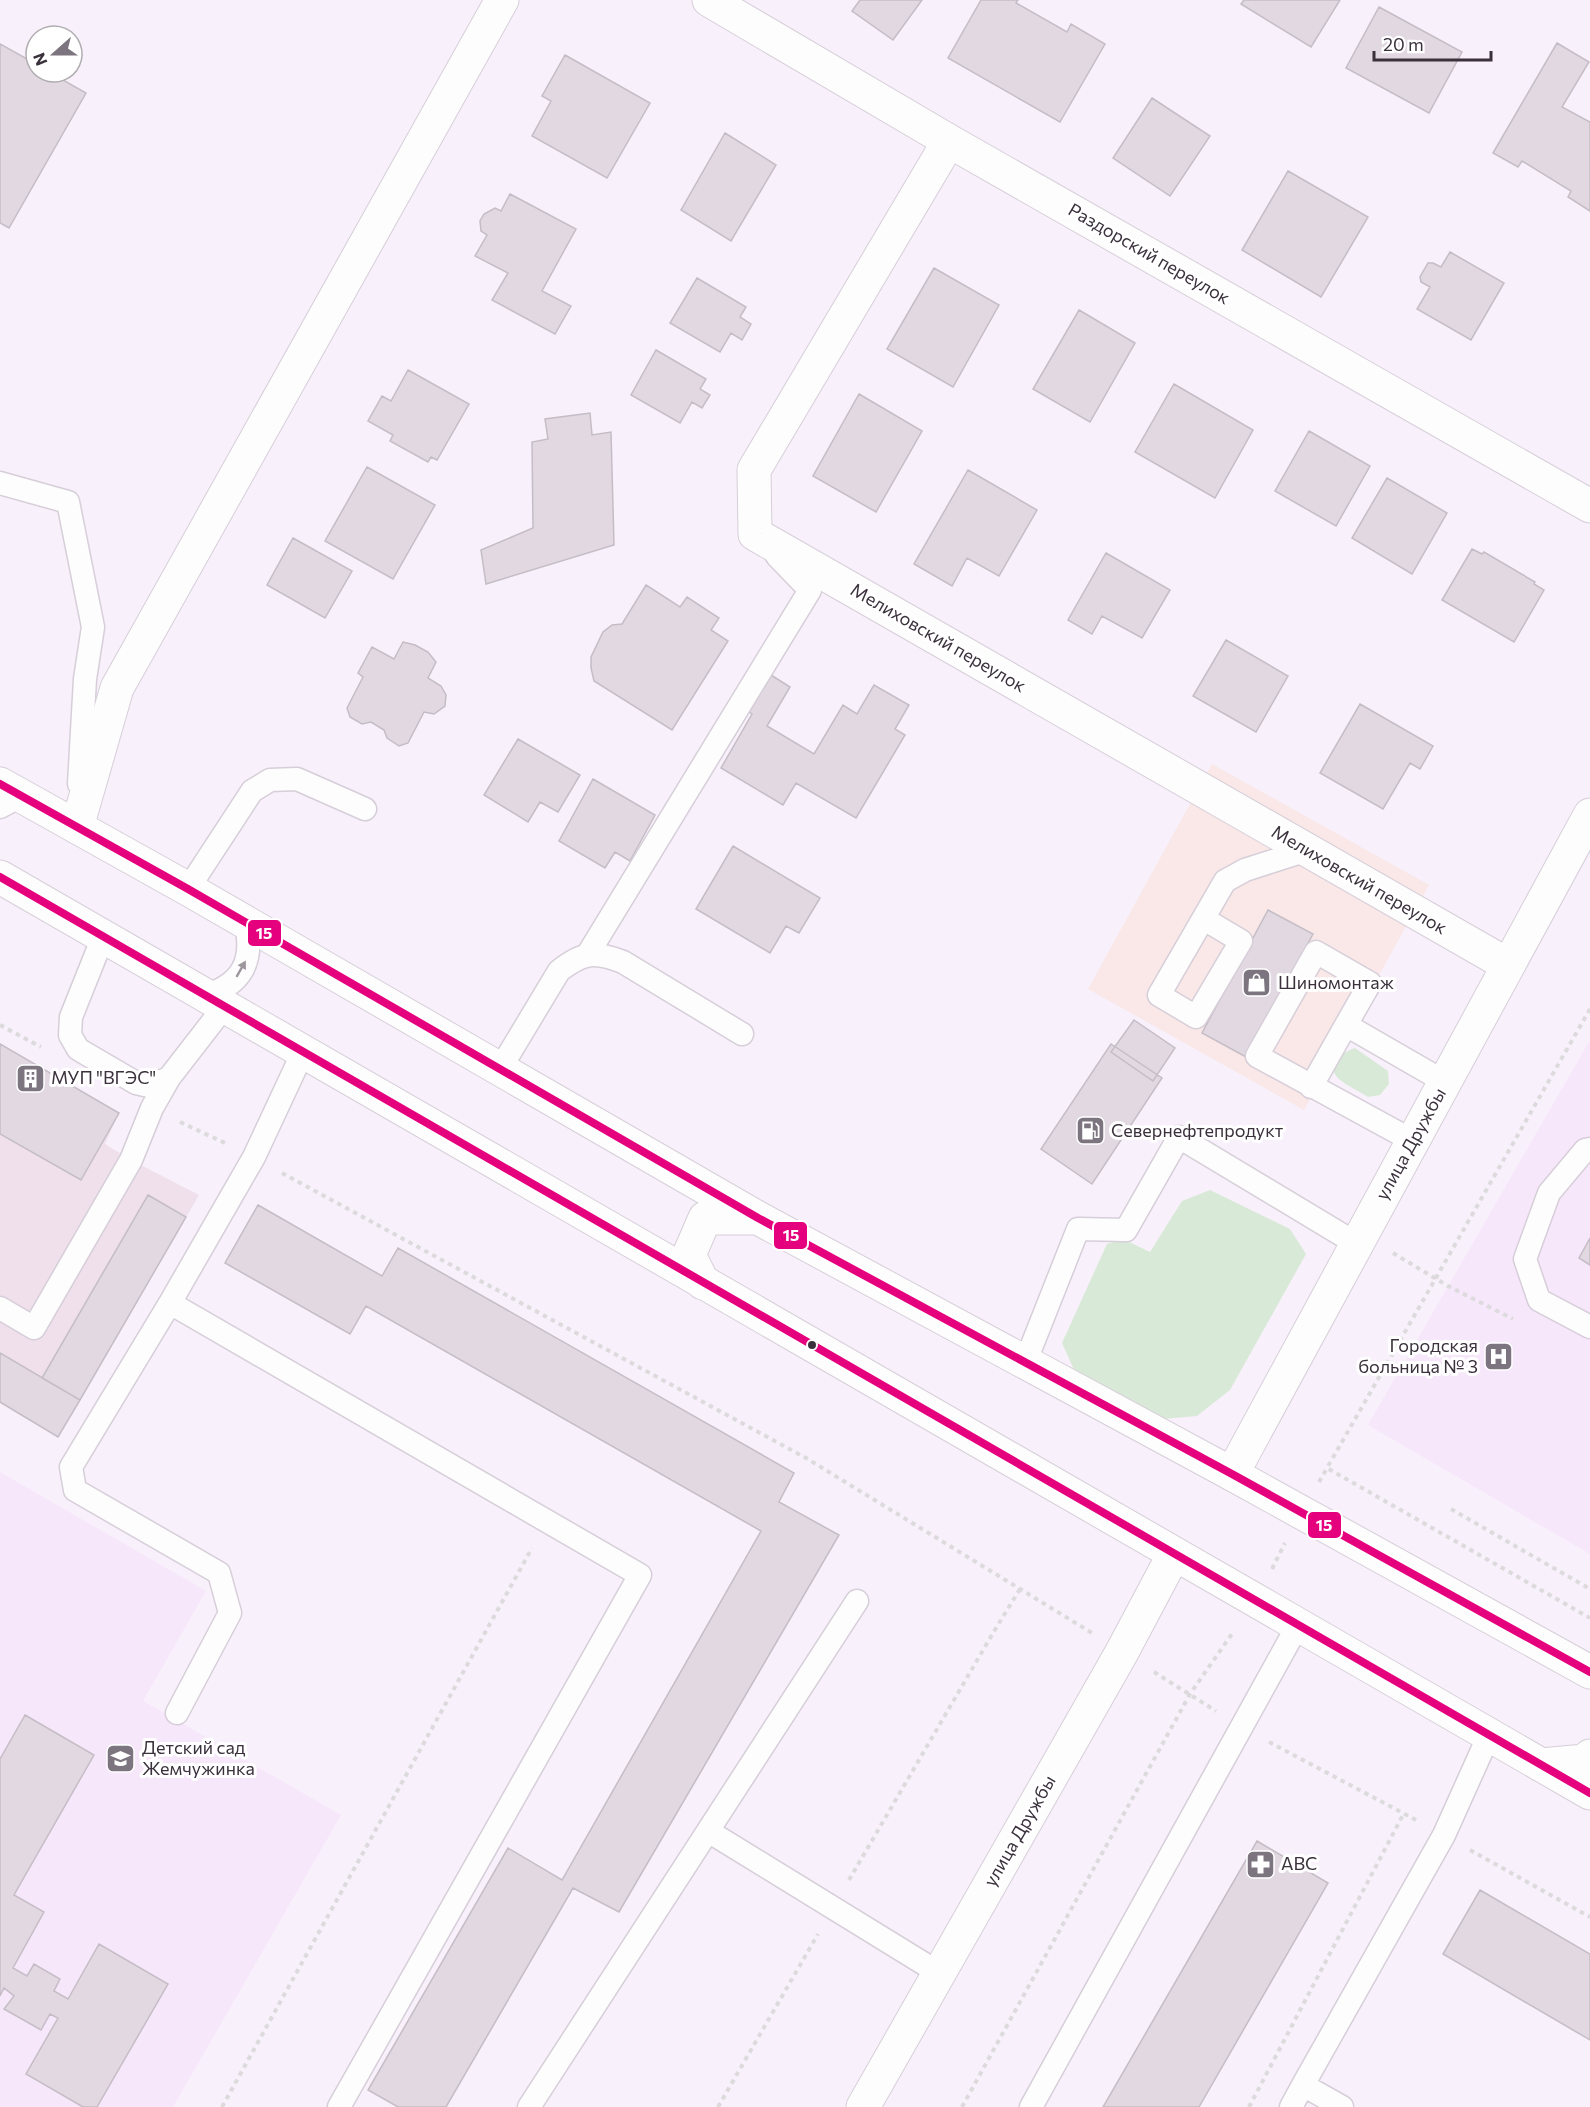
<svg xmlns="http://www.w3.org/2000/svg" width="1590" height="2107" font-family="Commissioner,sans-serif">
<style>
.commercial{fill:#efe0ec}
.industrial{fill:#f9e8e7}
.built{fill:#f7e7fb}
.green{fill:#d9e9d8}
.building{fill:#e1d8e1;stroke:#c5bdc6;stroke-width:1.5}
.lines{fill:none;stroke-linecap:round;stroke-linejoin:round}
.lane-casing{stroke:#d6ced8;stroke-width:25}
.street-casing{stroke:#d6ced8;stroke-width:35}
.secondary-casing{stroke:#d6ced8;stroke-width:35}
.path{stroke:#dddadd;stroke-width:4;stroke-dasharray:4.5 4.5;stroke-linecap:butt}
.lane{stroke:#fefdfe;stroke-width:22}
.street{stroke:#fefdfe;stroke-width:33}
.secondary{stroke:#fefdfe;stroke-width:33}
.bus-1-casing{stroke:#fff;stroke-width:12}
.bus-1{stroke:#e5007d;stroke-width:8}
.oneway{fill:#9c979d}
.bus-dot{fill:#3a313c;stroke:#fff;stroke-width:2}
.labels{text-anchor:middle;stroke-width:6;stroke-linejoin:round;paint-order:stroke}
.street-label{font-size:18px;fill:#3a313c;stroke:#fff}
.poi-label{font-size:18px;fill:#3a313c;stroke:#fff;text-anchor:start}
.line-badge{stroke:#fff;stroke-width:2}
.badge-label{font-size:16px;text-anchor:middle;font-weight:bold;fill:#fff}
</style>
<rect width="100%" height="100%" fill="#f8f0fa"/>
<path class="commercial" d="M 0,1044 L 119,1113 L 105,1144 L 131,1160 L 199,1195 L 58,1437 L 0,1402 Z"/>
<path class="industrial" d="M 1212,764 L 1429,885 L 1304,1110 L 1088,989 Z"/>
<path class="built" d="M 1590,1040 L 1590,1554 L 1368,1425 Z
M 0,1472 L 206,1591 L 143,1701 L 341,1815 L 173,2107 L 0,2107 Z"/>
<path class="green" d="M 1355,1048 L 1388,1071 L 1389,1084 L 1380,1095 L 1368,1097 C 1359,1091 1347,1086 1339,1079 C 1324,1066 1342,1052 1355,1048 Z
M 1210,1190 L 1290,1229 L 1306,1254 L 1230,1390 L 1197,1416 L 1163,1419 L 1075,1372 L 1062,1343 L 1107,1244 L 1123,1239 L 1150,1252 L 1182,1201 Z"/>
<path class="building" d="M 860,0 L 922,0 L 893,40 L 852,11 Z
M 981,0 L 1018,0 L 1016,3 L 1067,32 L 1071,24 L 1105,44 L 1060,122 L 948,58 Z
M 1244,0 L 1340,0 L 1311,47 L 1241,4 Z
M 1379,7 L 1462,52 L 1429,113 L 1346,68 Z
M 1557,43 L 1589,62 L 1562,107 L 1590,122 L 1590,211 L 1568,197 L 1571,191 L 1522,161 L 1518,167 L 1493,153 Z
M 0,44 L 36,64 L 36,72 L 49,72 L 86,93 L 9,228 L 0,223 Z
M 565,55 L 650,103 L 607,178 L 532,136 L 551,101 L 542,96 Z
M 1152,98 L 1210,136 L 1170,196 L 1113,158 Z
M 725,133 L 776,165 L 731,241 L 681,210 Z
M 1288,171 L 1368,217 L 1321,297 L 1242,250 Z
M 510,194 L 576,229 L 542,291 L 571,306 L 555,334 L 492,300 L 508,273 L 475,256 L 487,235 L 481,231 L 480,221 L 484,214 L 495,208 L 501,211 Z
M 1450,252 L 1504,283 L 1471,340 L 1417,309 L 1430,287 L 1421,282 L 1420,277 L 1428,263 L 1433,263 L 1441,267 Z
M 934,268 L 999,305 L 953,387 L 887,349 Z
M 697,278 L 746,307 L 740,317 L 751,324 L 742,340 L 731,333 L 720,352 L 670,323 Z
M 1079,310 L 1135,343 L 1090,422 L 1033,389 Z
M 656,350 L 706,379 L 700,389 L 710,395 L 702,408 L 692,402 L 680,423 L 631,395 Z
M 408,370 L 469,404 L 437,460 L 431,457 L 428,462 L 390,441 L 393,435 L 368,421 L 382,396 L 391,401 Z
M 1174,384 L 1253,430 L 1215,498 L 1135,452 Z
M 859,394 L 922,431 L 876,512 L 813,476 Z
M 590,413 L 592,435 L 611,432 L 614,545 L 486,584 L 481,550 L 533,528 L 532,442 L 548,439 L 545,419 Z
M 1309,431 L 1370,466 L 1336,526 L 1275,491 Z
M 367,467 L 435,505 L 393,579 L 325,541 Z
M 968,470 L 1037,510 L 999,576 L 967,558 L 952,586 L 914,564 Z
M 1387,478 L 1447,513 L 1412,574 L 1352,538 Z
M 293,538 L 352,571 L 325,618 L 267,585 Z
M 1472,549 L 1482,554 L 1484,552 L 1535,582 L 1534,584 L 1544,590 L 1514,642 L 1442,600 Z
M 1106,553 L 1170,590 L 1142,638 L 1102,616 L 1092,634 L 1068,620 Z
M 646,585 L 680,607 L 687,597 L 719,618 L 711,630 L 728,641 L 672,730 L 594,681 L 591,668 L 591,657 L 603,632 L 612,625 L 622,624 Z
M 1226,640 L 1288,676 L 1256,732 L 1193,696 Z
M 403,642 L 415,645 L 428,652 L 436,662 L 428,678 L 441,686 L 446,695 L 445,706 L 434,714 L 424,712 L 408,743 L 399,746 L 387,738 L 384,730 L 371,722 L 362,724 L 350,717 L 347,708 L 363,677 L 358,673 L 372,647 L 394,659 Z
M 771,675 L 790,687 L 767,726 L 814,754 L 843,705 L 857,714 L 874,685 L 909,705 L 895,729 L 905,735 L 856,818 L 796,783 L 783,805 L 721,768 L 752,714 L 749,712 Z
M 1360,704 L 1433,746 L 1420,769 L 1410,763 L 1383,809 L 1320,773 Z
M 518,739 L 580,775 L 558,812 L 540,802 L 528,822 L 484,795 Z
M 593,779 L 655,815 L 630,861 L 615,852 L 605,868 L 559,841 Z
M 733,846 L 820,898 L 799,933 L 786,926 L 770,953 L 696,909 Z
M 1268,910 L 1313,934 L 1246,1057 L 1202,1033 Z
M 1134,1020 L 1175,1048 L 1153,1081 L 1111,1052 Z
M 0,1044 L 119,1113 L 81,1180 L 0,1134 Z
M 1111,1044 L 1162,1078 L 1092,1184 L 1041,1149 Z
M 148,1195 L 186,1217 L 80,1400 L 42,1378 Z
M 258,1205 L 382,1276 L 398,1248 L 794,1473 L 779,1502 L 839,1535 L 619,1912 L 573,1888 L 446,2107 L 398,2107 L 368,2090 L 508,1848 L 562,1880 L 761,1531 L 366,1306 L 350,1334 L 225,1263 Z
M 1590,1238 L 1590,1265 L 1579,1258 Z
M 0,1353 L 80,1400 L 58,1437 L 0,1402 Z
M 25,1715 L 94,1755 L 14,1895 L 44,1912 L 13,1968 L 27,1976 L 34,1964 L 60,1979 L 54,1991 L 68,1999 L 99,1944 L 168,1984 L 97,2107 L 83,2107 L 26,2074 L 58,2018 L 50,2014 L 41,2030 L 4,2009 L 14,1996 L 4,1988 L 0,1996 L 0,1759 Z
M 1257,1841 L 1328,1883 L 1199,2107 L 1103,2107 Z
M 1480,1890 L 1590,1954 L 1590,2040 L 1443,1954 Z"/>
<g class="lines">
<defs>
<path id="lane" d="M 0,483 L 68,502 L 93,627 L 85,679 L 79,784
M 0,807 L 21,796
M 188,889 L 252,791 L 270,780 L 297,779 L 365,809
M 1204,919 L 1241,941 L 1196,1017 L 1159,995 L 1225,881 L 1245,870 L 1307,850
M 103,937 L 71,1017 L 70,1035 L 78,1049 L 136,1083 L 149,1086 L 169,1078 L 224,1007
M 588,954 L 810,590 L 777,556
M 205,996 C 242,984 254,962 246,924
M 303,1052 L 254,1157 L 170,1303 L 640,1575 L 339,2107
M 500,1069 L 559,971 C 583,952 595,951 623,962 L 742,1034
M 1311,1087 L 1346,1025
M 1413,1141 L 1257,1056 L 1316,952 L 1370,983 L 1346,1025 L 1445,1082
M 1590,1149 L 1585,1150 L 1549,1193 L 1525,1259 L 1539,1300 L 1590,1327
M 170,1303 L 71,1467 L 75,1490 L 219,1573 L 230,1613 L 177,1713
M 0,1308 L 34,1328 L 131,1160 L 152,1108 L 169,1078
M 1025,1363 L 1078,1229 L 1126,1230 L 1179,1137 L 1357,1244
M 708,1831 L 939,1973
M 529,2107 L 857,1601
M 1031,2107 L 1298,1625
M 1291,2107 L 1303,2085
M 1342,2107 L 1303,2085 L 1444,1835 L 1489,1735"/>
<path id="street" d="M 709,0 L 949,141 L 1590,506
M 949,141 L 754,470 L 755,534 L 1508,965
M 77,827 L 117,688 L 502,0
M 1232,1474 L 1590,815
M 863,2107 L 1122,1652 L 1174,1554"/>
<path id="secondary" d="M 0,784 L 188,889 L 758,1218 L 1232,1474 L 1590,1672
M 0,877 L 1590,1793
M 703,1283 L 689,1255 L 705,1218 L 756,1218
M 1541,1765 L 1585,1761 L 1590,1756"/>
</defs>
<use href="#lane" class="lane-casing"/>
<use href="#street" class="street-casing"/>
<use href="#secondary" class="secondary-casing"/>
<path class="path" d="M 1590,1009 L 1327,1468 L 1590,1618
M 0,1025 L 41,1047
M 180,1122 L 225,1143
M 282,1173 L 806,1458 L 1092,1633
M 1393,1253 L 1448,1286 L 1513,1319
M 1319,1482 L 1327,1468
M 1451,1509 L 1590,1589
M 1272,1569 L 1285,1543
M 1154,1672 L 1216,1711
M 1269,1742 L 1416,1820
M 1470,1850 L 1590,1917
M 849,1880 L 993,1633 L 1020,1589
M 222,2107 L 532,1548
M 718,2107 L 818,1934
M 962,2107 L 1190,1694 L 1234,1631
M 1249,2107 L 1404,1813"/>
<use href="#lane" class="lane"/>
<use href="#street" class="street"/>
<use href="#secondary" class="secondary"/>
<defs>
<path id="bus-1" d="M 0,784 L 188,889 L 758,1218 L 1232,1474 L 1590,1672
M 0,877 L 1590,1793"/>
</defs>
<use href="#bus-1" class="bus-1-casing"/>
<use href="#bus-1" class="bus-1"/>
</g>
<defs><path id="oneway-solid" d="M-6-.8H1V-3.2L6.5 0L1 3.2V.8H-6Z" transform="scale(1.5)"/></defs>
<use class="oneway" href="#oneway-solid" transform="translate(241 969) rotate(-60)"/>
<defs>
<symbol id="shop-square" viewBox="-11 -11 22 22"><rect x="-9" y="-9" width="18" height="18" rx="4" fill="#7c747e" stroke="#fff"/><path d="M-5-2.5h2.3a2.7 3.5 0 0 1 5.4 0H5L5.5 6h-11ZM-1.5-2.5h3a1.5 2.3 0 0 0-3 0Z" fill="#fff"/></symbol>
<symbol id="building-square" viewBox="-11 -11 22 22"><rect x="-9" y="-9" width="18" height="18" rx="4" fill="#7c747e" stroke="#fff"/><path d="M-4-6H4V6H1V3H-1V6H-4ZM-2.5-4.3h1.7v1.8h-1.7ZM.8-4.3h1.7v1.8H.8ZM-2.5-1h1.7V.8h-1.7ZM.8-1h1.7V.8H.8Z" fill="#fff"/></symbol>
<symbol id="fuel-square" viewBox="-11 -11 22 22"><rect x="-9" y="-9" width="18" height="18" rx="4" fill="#7c747e" stroke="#fff"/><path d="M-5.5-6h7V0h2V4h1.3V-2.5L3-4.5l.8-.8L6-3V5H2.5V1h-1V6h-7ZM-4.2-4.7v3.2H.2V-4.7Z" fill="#fff"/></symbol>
<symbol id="hospital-square" viewBox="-11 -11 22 22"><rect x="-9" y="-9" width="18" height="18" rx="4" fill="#7c747e" stroke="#fff"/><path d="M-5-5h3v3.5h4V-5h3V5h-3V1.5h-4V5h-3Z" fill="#fff"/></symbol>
<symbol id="school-square" viewBox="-11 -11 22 22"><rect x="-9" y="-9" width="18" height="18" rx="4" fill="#7c747e" stroke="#fff"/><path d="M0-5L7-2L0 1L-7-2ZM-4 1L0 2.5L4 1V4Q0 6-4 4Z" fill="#fff"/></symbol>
<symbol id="pharmacy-square" viewBox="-11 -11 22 22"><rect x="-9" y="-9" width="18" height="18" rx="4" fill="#7c747e" stroke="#fff"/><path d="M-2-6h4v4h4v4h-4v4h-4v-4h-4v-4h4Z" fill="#fff"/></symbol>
</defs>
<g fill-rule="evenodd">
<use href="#shop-square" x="1240" y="966" width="33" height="33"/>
<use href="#building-square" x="14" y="1062" width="33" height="33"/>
<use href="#fuel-square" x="1074" y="1114" width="33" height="33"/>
<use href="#hospital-square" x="1482" y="1340" width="33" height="33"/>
<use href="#school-square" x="104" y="1742" width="33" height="33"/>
<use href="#pharmacy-square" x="1244" y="1848" width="33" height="33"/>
</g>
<circle class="bus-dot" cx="812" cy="1345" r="5"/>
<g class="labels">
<g class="street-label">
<text transform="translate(1149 254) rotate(30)" y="6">Раздорский переулок</text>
<text transform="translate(938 638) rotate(30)" y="6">Мелиховский переулок</text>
<text transform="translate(1359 880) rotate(30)" y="6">Мелиховский переулок</text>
<text transform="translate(1411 1144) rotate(-61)" y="6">улица Дружбы</text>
<text transform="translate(1020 1831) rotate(-60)" y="6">улица Дружбы</text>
</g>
<g class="poi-label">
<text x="1278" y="989">Шиномонтаж</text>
<text x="51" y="1084">МУП "ВГЭС"</text>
<text x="1111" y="1137">Севернефтепродукт</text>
<text x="1478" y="1352" text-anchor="end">Городская<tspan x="1478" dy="21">больница № 3</tspan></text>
<text x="142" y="1754">Детский сад<tspan x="142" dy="21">Жемчужинка</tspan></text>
<text x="1281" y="1870">ABC</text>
</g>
</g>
<g class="line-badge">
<rect x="247" y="919" width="35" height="28" rx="6" fill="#e5007d"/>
<rect x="773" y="1221" width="35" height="29" rx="6" fill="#e5007d"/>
<rect x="1307" y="1511" width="35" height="28" rx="6" fill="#e5007d"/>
</g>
<g class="badge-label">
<text x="264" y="939">15</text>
<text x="791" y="1241">15</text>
<text x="1324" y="1531">15</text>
</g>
<g transform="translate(54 54) rotate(249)"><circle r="28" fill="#ffffff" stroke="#b0adb1" stroke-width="1.5"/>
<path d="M0-4.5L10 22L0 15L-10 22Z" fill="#7c747e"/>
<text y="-9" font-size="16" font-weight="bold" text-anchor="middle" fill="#3a313c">N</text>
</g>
<path d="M1374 51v9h117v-9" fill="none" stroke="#3a313c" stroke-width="3"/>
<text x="1383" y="51" font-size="18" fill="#3a313c" stroke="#ffffff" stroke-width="4.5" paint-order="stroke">20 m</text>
</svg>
